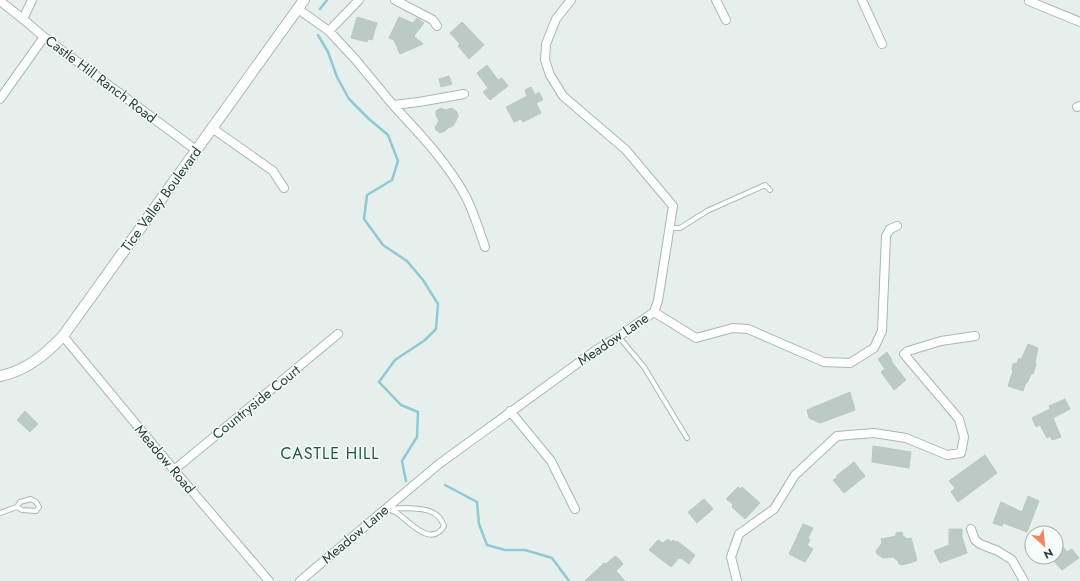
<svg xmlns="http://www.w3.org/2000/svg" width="1080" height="581" font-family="Jost,sans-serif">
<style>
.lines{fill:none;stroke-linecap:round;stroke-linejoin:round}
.stream{stroke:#8ec9d4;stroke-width:2.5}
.building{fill:#bbcac4;stroke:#b8c9c2}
.service-casing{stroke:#a8b8b2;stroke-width:6}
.minor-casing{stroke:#a8b8b2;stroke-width:10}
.tertiary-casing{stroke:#a8b8b2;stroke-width:12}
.service{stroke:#fff;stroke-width:4}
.minor{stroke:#fff;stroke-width:8}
.tertiary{stroke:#fff;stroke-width:10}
.labels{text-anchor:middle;stroke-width:3;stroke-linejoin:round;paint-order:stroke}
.street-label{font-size:14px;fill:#24423a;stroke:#f7fbf9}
.quarter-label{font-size:16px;letter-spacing:1px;fill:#1f5548;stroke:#f7fbf9}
</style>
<rect width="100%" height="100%" fill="#e6efeb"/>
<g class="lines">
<path class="stream" d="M 320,9 L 327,0
M 318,35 L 328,52 L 337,77 L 349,99 L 369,119 L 388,135 L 398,161 L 392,180 L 367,195 L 364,219 L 383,245 L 407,261 L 423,280 L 438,304 L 436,329 L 425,340 L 395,360 L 379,382 L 401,405 L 418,412 L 417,437 L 402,461 L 406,481
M 445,485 L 477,502 L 479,524 L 487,545 L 505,550 L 525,550 L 552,558 L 569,581"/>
</g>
<path class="building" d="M 357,17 L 377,23 L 372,40 L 368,39 L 367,42 L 351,38 Z
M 399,17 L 413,23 L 417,18 L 424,23 L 414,36 L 423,44 L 400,54 L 394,40 L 389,38 Z
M 462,22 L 484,45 L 469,59 L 458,46 L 460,44 L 450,33 Z
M 487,65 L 498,80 L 502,78 L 508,86 L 490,100 L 483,92 L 488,88 L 477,73 Z
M 449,76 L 452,84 L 441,87 L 439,79 Z
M 531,87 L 535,95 L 539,92 L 543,100 L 536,103 L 541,113 L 523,122 L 521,119 L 514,122 L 506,107 L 527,96 L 525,90 Z
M 441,108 L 446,110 L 451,108 L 455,110 L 457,112 L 458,117 L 453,126 L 448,128 L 445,131 L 440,133 L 436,130 L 435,127 L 439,121 L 436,115 L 436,111 Z
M 1028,344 L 1038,348 L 1035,363 L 1036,364 L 1033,374 L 1031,374 L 1027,383 L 1026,382 L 1023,391 L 1008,386 L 1013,371 L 1012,369 L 1013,364 L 1017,363 L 1019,358 L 1021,360 Z
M 887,352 L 892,360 L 891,361 L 906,380 L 894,390 L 881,372 L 885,369 L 878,359 Z
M 850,392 L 855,410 L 820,423 L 809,418 L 807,410 Z
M 1065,399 L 1070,409 L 1053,418 L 1061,437 L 1052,440 L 1050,436 L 1047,438 L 1040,425 L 1036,427 L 1032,418 L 1050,409 L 1049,406 Z
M 25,411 L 38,424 L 30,432 L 17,420 Z
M 873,446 L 911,452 L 909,468 L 872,462 Z
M 985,455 L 997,473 L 958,502 L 951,492 L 955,488 L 949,481 Z
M 854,462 L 865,476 L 844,493 L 833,480 L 838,477 L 836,476 Z
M 738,487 L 741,489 L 742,487 L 760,503 L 745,519 L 732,507 L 733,504 L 726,499 Z
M 1028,496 L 1039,501 L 1027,532 L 1003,523 L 1002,526 L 993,523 L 1001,502 L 1022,512 Z
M 704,499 L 713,509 L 697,523 L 688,512 Z
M 803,524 L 813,528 L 808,538 L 810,540 L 807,545 L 813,549 L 805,562 L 789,554 Z
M 949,529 L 962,529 L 962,537 L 967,553 L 940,563 L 934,551 L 949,545 Z
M 902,532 L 903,536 L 907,539 L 911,538 L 917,560 L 916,561 L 902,565 L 899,564 L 898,561 L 893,557 L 883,558 L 877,554 L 876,551 L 882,543 L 881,539 L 896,536 L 896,533 Z
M 1056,538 L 1067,552 L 1072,549 L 1079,558 L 1062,570 L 1050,557 L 1056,557 Z
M 668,539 L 671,542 L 673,540 L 676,542 L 677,541 L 695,555 L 689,564 L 681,558 L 680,559 L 679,558 L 671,567 L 649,550 L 658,540 L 663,543 Z
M 615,556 L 618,558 L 623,564 L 616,571 L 625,581 L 585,581 L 604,563 L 606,564 Z"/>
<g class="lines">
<defs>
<path id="service" d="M 670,228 L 680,228 L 707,211 L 765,185 L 770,190
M 619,337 L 644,367 L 687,438
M 406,508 C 421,509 438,508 444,526 C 431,548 410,522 397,513 C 394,511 389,510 385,509 Z
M 0,513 L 17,507 L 20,502 L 31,499 L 36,502 L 39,507 L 36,511 L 22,510 L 17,507"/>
<path id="minor" d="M 32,0 L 23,19 L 44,37 L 196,150
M 395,0 L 433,20 L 437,26
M 716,0 L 726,20
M 862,0 L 882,44
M 0,1 L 23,19
M 1029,1 L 1080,22
M 298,9 L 329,31 L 359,0
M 329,31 L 355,59 L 393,105 L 419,102 L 464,94
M 0,99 L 44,37
M 393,105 C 420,134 447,162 466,197 C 474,213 479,230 485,247
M 1077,107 L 1080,106
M 212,128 L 273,171 L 284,188
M 654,312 L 696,338 L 733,328 L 748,329 L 824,362 L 850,363 L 874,348 L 882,331 L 886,236 L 890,229 L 897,226
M 63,336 L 174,470 L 269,581
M 510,411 L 551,461 L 575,509
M 174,470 L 338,334
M 971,529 L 975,540 L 980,544 L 998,551 L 1012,560 L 1024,581
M 300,581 L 439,464 L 596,350 L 618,337 L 654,312 L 658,301 L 673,206 L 626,150 L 563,96 L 550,75 L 545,60 L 546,44 L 556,19 L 571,0
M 737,581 L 731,557 L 739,534 L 774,509 L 795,475 L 837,436 L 874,433 L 906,438 L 947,455 L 961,453 L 964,437 L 959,419 L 904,354 L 908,351 L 941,341 L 975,336"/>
<path id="tertiary" d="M 0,376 C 26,371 46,354 63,336 L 304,0"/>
</defs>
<use href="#service" class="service-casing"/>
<use href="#minor" class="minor-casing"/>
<use href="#tertiary" class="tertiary-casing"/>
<use href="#service" class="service"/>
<use href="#minor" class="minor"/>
<use href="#tertiary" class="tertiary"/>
</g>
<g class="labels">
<g class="street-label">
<text transform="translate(101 79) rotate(37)" y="5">Castle Hill Ranch Road</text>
<text transform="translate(161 199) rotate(-54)" y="5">Tice Valley Boulevard</text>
<text transform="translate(613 339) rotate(-34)" y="5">Meadow Lane</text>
<text transform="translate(256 402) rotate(-39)" y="5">Countryside Court</text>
<text transform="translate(165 459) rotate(50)" y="5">Meadow Road</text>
<text transform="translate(355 534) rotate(-40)" y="5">Meadow Lane</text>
</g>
<g class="quarter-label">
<text x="330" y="459">CASTLE HILL</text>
</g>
</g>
<g transform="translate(1044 545) rotate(153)"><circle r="19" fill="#f7fbf9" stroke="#a3b1ad"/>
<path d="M0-3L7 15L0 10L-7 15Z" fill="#f4845f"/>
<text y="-6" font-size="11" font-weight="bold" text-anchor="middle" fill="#24423a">N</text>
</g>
</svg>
